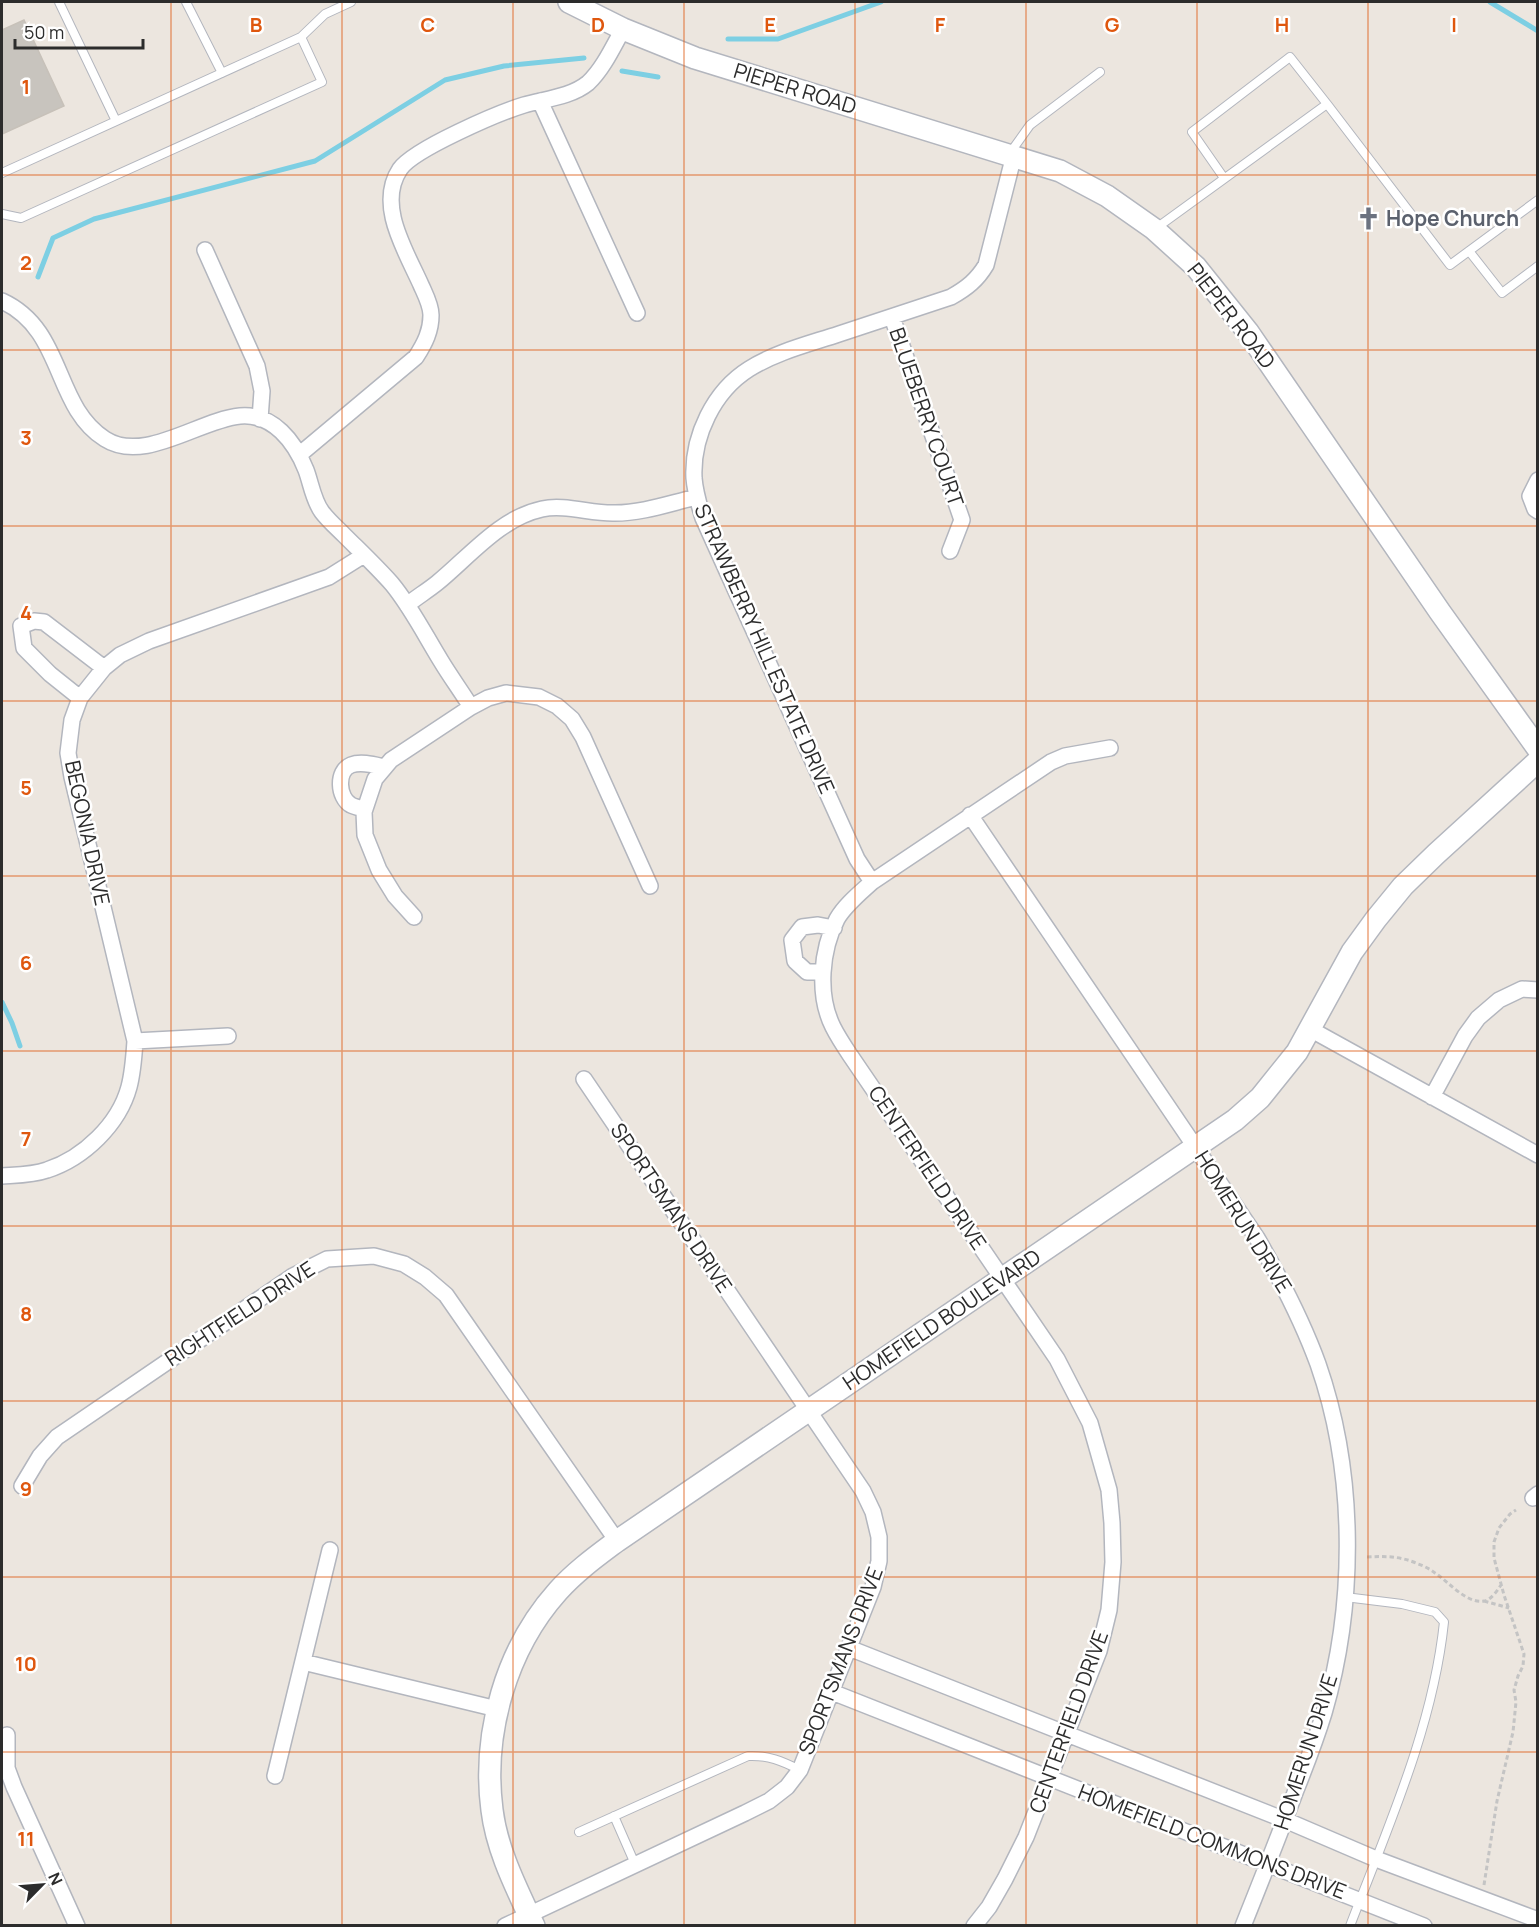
<svg xmlns="http://www.w3.org/2000/svg" width="1539" height="1927" font-family="Manrope,sans-serif">
<style>
.lines{fill:none;stroke-linecap:round;stroke-linejoin:round}
.stream{stroke:#7dcfe3;stroke-width:5}
.building{fill:#c8c4be;stroke:#c7c1b9;stroke-width:1.5}
.lane-casing{stroke:#b3b6be;stroke-width:10}
.street-casing{stroke:#b3b6be;stroke-width:18}
.secondary-casing{stroke:#b3b6be;stroke-width:24}
.path{stroke:#c4c4c4;stroke-width:3;stroke-dasharray:4.5 3;stroke-linecap:butt}
.lane{stroke:#fff;stroke-width:8}
.street{stroke:#fff;stroke-width:15}
.secondary{stroke:#fff;stroke-width:21}
.grid{fill:none;stroke:#df570e;stroke-width:1.5;stroke-opacity:0.55}
.labels{text-anchor:middle;stroke-width:5;stroke-linejoin:round;paint-order:stroke}
.street-label{font-size:21px;fill:#2c2c2c;stroke:#fff}
.worship-label{font-size:21px;font-weight:bold;fill:#5b616d;stroke:#fff;text-anchor:start}
.grid-label{font-size:20px;text-anchor:middle;font-weight:bold;fill:#df570e;stroke:#fff;stroke-width:5;stroke-linejoin:round;paint-order:stroke}
</style>
<rect width="100%" height="100%" fill="#ece6df"/>
<g class="lines">
<path class="stream" d="M 1490,2 L 1538,31
M 728,39 L 778,39 L 881,2
M 622,71 L 658,77
M 38,277 L 53,238 L 94,219 L 315,161 L 445,80 L 504,66 L 584,58
M 2,1002 L 12,1023 L 20,1046"/>
</g>
<path class="building" d="M 24,20 L 64,106 L 2,134 L 2,30 Z"/>
<g class="lines">
<defs>
<path id="lane" d="M 59,2 L 116,121
M 186,2 L 222,73
M 1010,153 L 1030,125 L 1100,72
M 2,173 L 301,37 L 325,14 L 351,2
M 1224,178 L 1192,132 L 1290,57 L 1327,104
M 2,214 L 21,218 L 322,82 L 301,37
M 1155,229 L 1327,104 L 1450,265 L 1538,200
M 1469,251 L 1502,293 L 1538,266
M 1345,1597 L 1402,1604 L 1435,1612 L 1444,1622 C 1433,1727 1388,1827 1350,1926
M 614,1816 L 635,1864
M 579,1832 L 748,1756 C 768,1755 782,1761 800,1770"/>
<path id="street" d="M 540,101 L 637,313
M 205,250 L 257,366 L 262,391 L 260,419
M 2,301 C 65,330 53,406 105,439 C 144,464 199,420 240,416 C 273,413 295,442 306,470 C 311,483 313,500 322,512 C 328,520 337,528 344,535 C 360,551 377,567 392,584 C 411,607 425,635 441,661 C 450,676 461,691 471,707
M 892,317 L 962,520 L 950,551
M 299,455 L 416,357 C 425,343 431,331 431,315 C 431,305 425,294 421,285 C 406,251 376,205 400,169 C 414,149 498,113 524,105 C 545,99 571,97 588,83 C 603,69 613,47 623,29
M 1538,480 L 1530,496 L 1535,509 L 1538,511
M 407,605 C 417,597 427,591 437,583 C 469,557 500,518 542,509 C 565,504 592,514 615,513 C 643,513 670,503 697,497
M 80,698 L 50,674 L 24,648 L 21,626 L 34,621 L 44,622 L 104,668
M 364,809 C 360,808 355,807 351,805 C 338,798 336,771 351,765 C 361,761 375,765 384,767
M 970,815 L 1257,1238 C 1280,1278 1302,1320 1318,1364 C 1356,1473 1356,1603 1324,1713 C 1316,1739 1306,1765 1296,1790 C 1279,1836 1261,1881 1243,1926
M 872,882 L 857,859 L 703,518 C 699,505 695,491 694,478 C 692,436 714,391 749,369 C 776,352 809,344 839,334 C 876,322 914,309 951,297 C 967,288 977,280 986,265 L 1014,155
M 414,917 L 395,896 L 379,870 L 365,835 L 364,812 L 375,779 L 391,760 L 471,707 L 488,698 L 506,693 L 539,697 L 557,706 L 572,719 L 583,737 L 650,886
M 823,972 L 807,972 L 795,961 L 792,940 L 802,927 L 818,925 L 834,928
M 1310,1029 L 1538,1155
M 135,1041 L 228,1036
M 1432,1097 L 1465,1036 L 1478,1018 L 1499,1000 L 1522,989 L 1538,990
M 2,1176 C 17,1175 33,1175 47,1170 C 84,1158 119,1124 129,1087 C 133,1072 134,1056 135,1041 L 72,777 L 68,753 L 72,720 L 80,698 L 104,668 L 120,655 L 149,641 L 329,577 L 364,555
M 22,1486 L 40,1456 L 57,1437 L 293,1276 L 327,1259 L 374,1256 L 404,1264 L 425,1277 L 446,1295 L 617,1541
M 1533,1498 L 1538,1494
M 849,1648 L 1285,1820 L 1376,1859 L 1538,1920
M 303,1662 L 497,1709
M 832,1692 L 1424,1926
M 7,1735 L 7,1768 L 14,1787 L 77,1926
M 275,1776 L 330,1550
M 505,1926 L 745,1813 L 769,1801 L 787,1787 L 800,1770 L 873,1587 L 879,1561 L 879,1537 L 873,1512 L 863,1491 L 584,1079
M 974,1926 L 989,1907 L 1005,1879 L 1026,1837 L 1099,1651 L 1109,1610 L 1113,1562 L 1112,1523 L 1109,1490 L 1090,1423 L 1057,1359 L 850,1055 C 844,1046 838,1037 833,1027 C 817,995 821,950 837,919 C 845,905 860,893 872,882 L 1051,762 L 1065,756 L 1110,748"/>
<path id="secondary" d="M 569,2 L 623,29 L 695,58 L 1060,171 L 1107,196 L 1154,229 L 1196,267 L 1248,332 L 1440,612 L 1538,749
M 534,1926 C 517,1889 497,1851 492,1810 C 482,1733 506,1649 558,1591 C 576,1571 597,1556 617,1541 L 1235,1120 L 1260,1098 L 1297,1052 L 1352,952 L 1376,919 L 1403,886 L 1436,854 L 1538,761"/>
</defs>
<use href="#lane" class="lane-casing"/>
<use href="#street" class="street-casing"/>
<use href="#secondary" class="secondary-casing"/>
<path class="path" d="M 1367,1557 C 1385,1556 1401,1556 1418,1564 C 1424,1566 1430,1569 1435,1573 C 1448,1581 1466,1604 1484,1601 C 1491,1600 1497,1591 1501,1585
M 1484,1601 L 1509,1608
M 1484,1885 L 1497,1801 L 1513,1732 L 1516,1702 L 1514,1690 L 1518,1676 L 1523,1666 L 1524,1654 L 1504,1595 L 1494,1558 L 1494,1542 L 1499,1528 L 1510,1514 L 1516,1510"/>
<use href="#lane" class="lane"/>
<use href="#street" class="street"/>
<use href="#secondary" class="secondary"/>
</g>
<path class="grid" d="M 171,2 L 171,1926M 342,2 L 342,1926M 513,2 L 513,1926M 684,2 L 684,1926M 855,2 L 855,1926M 1026,2 L 1026,1926M 1197,2 L 1197,1926M 1368,2 L 1368,1926M 2,175 L 1538,175M 2,350 L 1538,350M 2,526 L 1538,526M 2,701 L 1538,701M 2,876 L 1538,876M 2,1051 L 1538,1051M 2,1226 L 1538,1226M 2,1401 L 1538,1401M 2,1577 L 1538,1577M 2,1752 L 1538,1752"/>
<defs>
<symbol id="church-bare" viewBox="-9 -9 18 18"><path d="M-1.2-6h2.4v3.5h3.3v2.4h-3.3V6h-2.4V-.1h-3.3v-2.4h3.3Z" fill="#6b7280" stroke="#fff" stroke-width="2.5" paint-order="stroke"/></symbol>
</defs>
<g fill-rule="evenodd">
<use href="#church-bare" x="1352" y="202" width="33" height="33"/>
</g>
<g class="labels">
<g class="street-label">
<text transform="translate(795 89) rotate(17)" y="7">PIEPER ROAD</text>
<text transform="translate(1231 316) rotate(52)" y="7">PIEPER ROAD</text>
<text transform="translate(926 417) rotate(71)" y="7">BLUEBERRY COURT</text>
<text transform="translate(764 649) rotate(66)" y="7">STRAWBERRY HILL ESTATE DRIVE</text>
<text transform="translate(87 833) rotate(78)" y="7">BEGONIA DRIVE</text>
<text transform="translate(927 1168) rotate(56)" y="7">CENTERFIELD DRIVE</text>
<text transform="translate(671 1208) rotate(56)" y="7">SPORTSMANS DRIVE</text>
<text transform="translate(1243 1222) rotate(58)" y="7">HOMERUN DRIVE</text>
<text transform="translate(240 1314) rotate(-33)" y="7">RIGHTFIELD DRIVE</text>
<text transform="translate(942 1320) rotate(-34)" y="7">HOMEFIELD BOULEVARD</text>
<text transform="translate(841 1661) rotate(-69)" y="7">SPORTSMANS DRIVE</text>
<text transform="translate(1069 1722) rotate(-70)" y="7">CENTERFIELD DRIVE</text>
<text transform="translate(1306 1752) rotate(-72)" y="7">HOMERUN DRIVE</text>
<text transform="translate(1212 1842) rotate(21)" y="7">HOMEFIELD COMMONS DRIVE</text>
</g>
<g class="worship-label">
<text x="1386" y="226">Hope Church</text>
</g>
</g>
<g class="grid-label">
<text x="256" y="32">B</text>
<text x="428" y="32">C</text>
<text x="598" y="32">D</text>
<text x="770" y="32">E</text>
<text x="940" y="32">F</text>
<text x="1112" y="32">G</text>
<text x="1282" y="32">H</text>
<text x="1454" y="32">I</text>
<text x="26" y="94">1</text>
<text x="26" y="270">2</text>
<text x="26" y="445">3</text>
<text x="26" y="620">4</text>
<text x="26" y="795">5</text>
<text x="26" y="970">6</text>
<text x="26" y="1146">7</text>
<text x="26" y="1321">8</text>
<text x="26" y="1496">9</text>
<text x="26" y="1671">10</text>
<text x="26" y="1846">11</text>
</g>
<rect width="1539" height="1927" fill="none" stroke="#2c2c2c" stroke-width="6"/>
<g transform="translate(42 1885) rotate(65)" stroke="#ffffff" stroke-width="4.5" paint-order="stroke">
<path d="M0-4.5L10 22L0 15L-10 22Z" fill="#2c2c2c"/>
<text y="-9" font-size="16" font-weight="bold" text-anchor="middle" fill="#2c2c2c">N</text>
</g>
<path d="M15 39v9h128v-9" fill="none" stroke="#2c2c2c" stroke-width="3"/>
<text x="24" y="39" font-size="18" fill="#2c2c2c" stroke="#ffffff" stroke-width="4.5" paint-order="stroke">50 m</text>
</svg>
